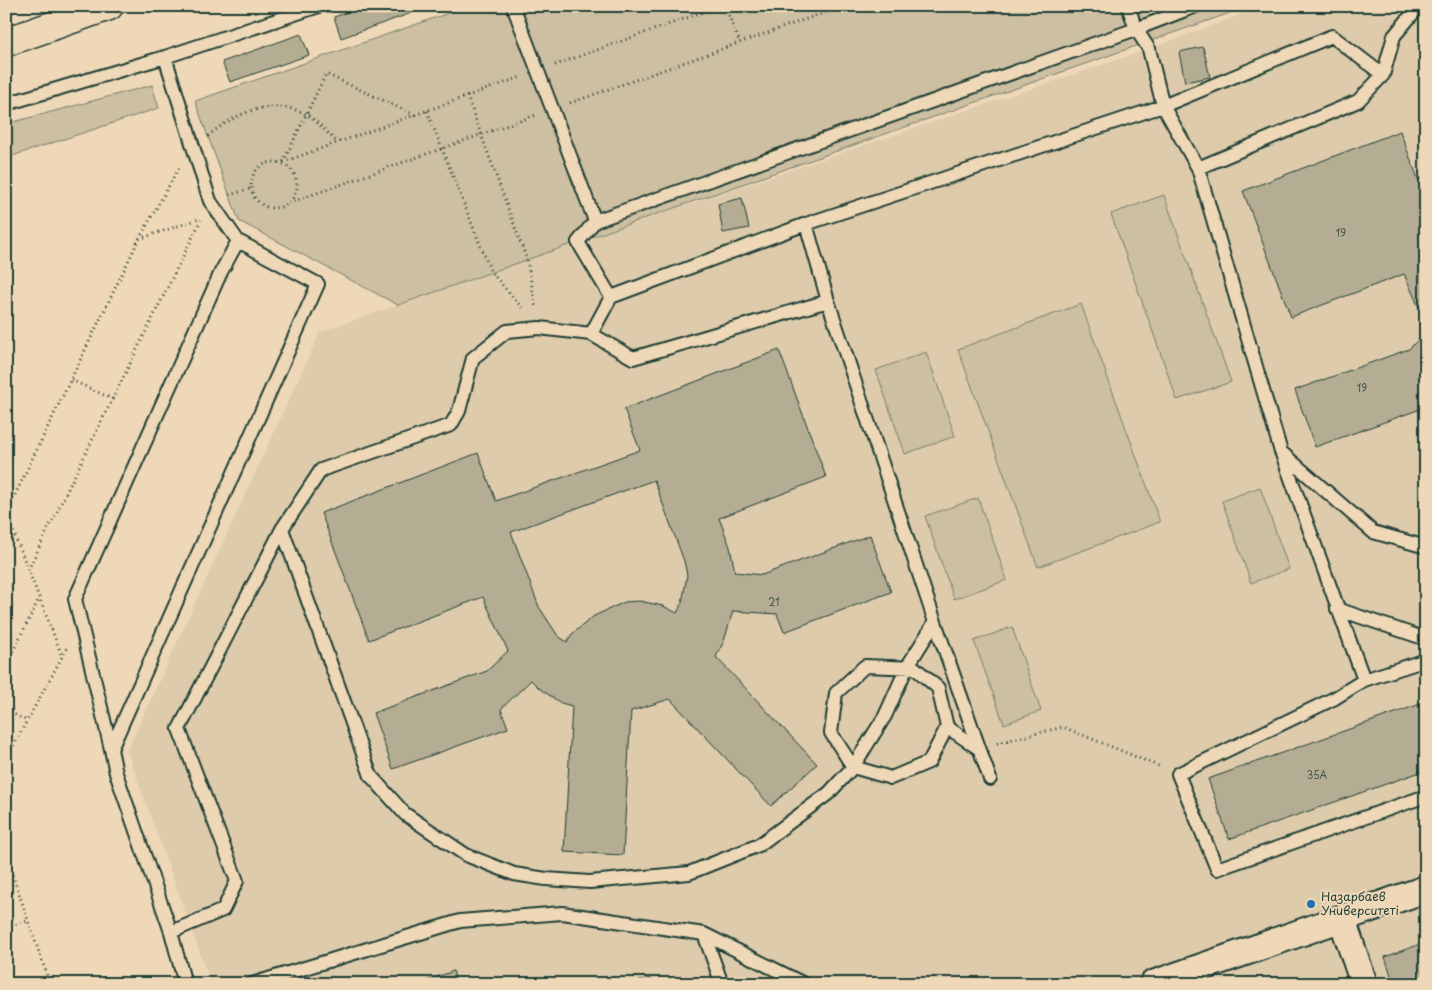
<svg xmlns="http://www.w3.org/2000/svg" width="1432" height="990" font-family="'Playpen Sans',sans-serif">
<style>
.built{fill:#ddcbac}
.green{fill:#cdbfa2;stroke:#767e6b}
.building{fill:#b4ad93;stroke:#1f3d34;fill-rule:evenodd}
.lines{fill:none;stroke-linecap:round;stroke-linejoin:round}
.service-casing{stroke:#1f3d34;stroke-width:16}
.minor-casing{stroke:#1f3d34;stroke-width:30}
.tertiary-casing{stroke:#1f3d34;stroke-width:31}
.path{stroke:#1f3d34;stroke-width:3;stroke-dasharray:1 4;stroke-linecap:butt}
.service{stroke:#efd8b7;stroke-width:12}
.minor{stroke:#efd8b7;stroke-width:26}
.tertiary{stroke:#efd8b7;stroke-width:28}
.poi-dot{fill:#1f6fb2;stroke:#efd8b7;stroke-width:2}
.labels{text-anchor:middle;stroke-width:4;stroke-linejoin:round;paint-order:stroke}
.number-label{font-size:10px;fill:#44594c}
.poi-label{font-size:12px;fill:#1f3d34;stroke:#efd8b7;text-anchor:start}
</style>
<rect width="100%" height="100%" fill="#efd8b7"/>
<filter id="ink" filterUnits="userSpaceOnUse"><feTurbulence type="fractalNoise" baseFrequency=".02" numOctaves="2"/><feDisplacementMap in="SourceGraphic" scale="10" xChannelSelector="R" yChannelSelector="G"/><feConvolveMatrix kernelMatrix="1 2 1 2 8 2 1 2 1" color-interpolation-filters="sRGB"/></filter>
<g filter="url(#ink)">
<path class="built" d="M 1264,6 L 1426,6 L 1426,984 L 211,984 L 127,751 L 320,332 L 578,242 L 1149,49 Z"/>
<path class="green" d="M 469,6 L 1250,6 L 398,305 L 239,221 L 195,101 Z
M 152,85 L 159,108 L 6,158 L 6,124 Z
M 1164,195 L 1231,382 L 1177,400 L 1111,214 Z
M 1081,304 L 1160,522 L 1038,567 L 958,349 Z
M 926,352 L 955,436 L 905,454 L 876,370 Z
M 1260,487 L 1289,569 L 1251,583 L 1222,501 Z
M 978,498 L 1007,580 L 954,599 L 925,516 Z
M 1012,627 L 1041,711 L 1004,724 L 974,641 Z"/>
<path class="building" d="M 364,6 L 419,6 L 420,10 L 341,38 L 334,17 Z
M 301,34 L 309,55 L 230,82 L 222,62 Z
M 1203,47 L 1210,77 L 1185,82 L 1179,52 Z
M 1400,131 L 1418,179 L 1426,176 L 1426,223 L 1420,225 L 1426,240 L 1426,323 L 1404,274 L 1291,317 L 1243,191 Z
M 742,198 L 749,228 L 723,233 L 718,204 Z
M 1426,332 L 1426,383 L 1423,386 L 1426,395 L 1426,407 L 1315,447 L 1295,390 L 1409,349 Z
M 779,350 L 826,477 L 719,518 L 730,547 L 735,572 L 762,575 L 870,535 L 891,592 L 784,632 L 777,614 L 733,611 L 724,641 L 716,657 L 817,764 L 771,806 L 670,699 L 631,711 L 623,855 L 564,852 L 572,706 L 561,703 L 540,689 L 531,680 L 501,709 L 508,728 L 393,769 L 373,713 L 487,671 L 508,651 L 483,597 L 369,640 L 321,513 L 478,453 L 496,501 L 640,450 L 624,409 ZM 654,480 L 684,561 L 687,575 L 682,603 L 677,613 L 663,606 L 640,601 L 625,602 L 594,616 L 572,634 L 567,642 L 558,636 L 539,607 L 511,532 Z
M 1426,702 L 1426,770 L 1229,839 L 1208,779 Z
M 1426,942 L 1426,984 L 1394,984 L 1385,957 Z
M 453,971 L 457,984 L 418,984 Z
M 650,978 L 655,984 L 629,984 Z"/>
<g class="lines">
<defs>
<path id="service" d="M 513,6 L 595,221
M 1128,6 L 1136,29 L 595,221 L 578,242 L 611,297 L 806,224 L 1163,106 L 1149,49 L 1136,29 L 1196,6
M 165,57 L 210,201 L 238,241 L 221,272 L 75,599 L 111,749 L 318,284 L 238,241
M 1383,75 L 1332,36 L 1163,106 L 1198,168 L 1281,452 L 1373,532 L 1426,547
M 6,104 L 165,57 L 319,6
M 1198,168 L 1358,101 L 1383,75 L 1394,36 L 1415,11 L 1426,6
M 611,297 L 591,334 L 539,328 L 507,331 L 473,358 L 459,411 L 451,425 L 321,470 L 282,529 L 371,776 L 405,814 L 466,855 L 514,874 L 546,879 L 590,882 L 689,873 L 759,845 L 829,793 L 853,767 L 885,716 L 907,667 L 935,622 L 828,301 L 806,224
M 591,334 L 633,358 L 828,301
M 1282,454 L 1364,680
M 1337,609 L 1426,639
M 935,622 L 990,779
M 1426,660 L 1364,680 L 1335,698 L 1178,774 L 1217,869 L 1426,796
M 865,666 L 915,668 L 938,688 L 947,727 L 929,762 L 891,778 L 853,767 L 831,733 L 836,693 Z
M 947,727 L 978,748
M 111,749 L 116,773 L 171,932 L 185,984
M 171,932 L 223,910 L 237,881 L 179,729 L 282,529
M 704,934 L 722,984
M 252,984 L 460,921 L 562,913 L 704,934 L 804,984"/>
<path id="minor" d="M 1342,919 L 1364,984
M 1153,984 L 1426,889"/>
<path id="tertiary" d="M 6,42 L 109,6"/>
</defs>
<use href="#service" class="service-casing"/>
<use href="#minor" class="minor-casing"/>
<use href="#tertiary" class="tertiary-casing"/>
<path class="path" d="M 725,6 L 740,43
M 555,65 L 720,6
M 467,96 L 527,260 L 536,309
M 570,103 L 843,6
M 427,111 L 491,272 L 524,310
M 208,136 C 234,114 272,96 305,114 C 317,120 328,134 338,143
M251 185a23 23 0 1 1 46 0a23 23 0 1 1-46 0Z
M 283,162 L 521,77
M 283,162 L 326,74 L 415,115
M 229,195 L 250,189
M 289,203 L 536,115
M 139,239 L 180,166
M 71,380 L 113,399
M 6,513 L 139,239 L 199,219
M 6,513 L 62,656
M 28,570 L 201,220
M 6,665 L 39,599
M 6,710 L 27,721
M 997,743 L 1063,727 L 1161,767
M 6,759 L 67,648
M 6,856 L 50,984
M 6,927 L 28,921"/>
<use href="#service" class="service"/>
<use href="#minor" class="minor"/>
<use href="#tertiary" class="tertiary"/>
</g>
</g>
<circle class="poi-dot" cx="1311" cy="904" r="5"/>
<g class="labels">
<g class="number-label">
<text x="1341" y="237">19</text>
<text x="1362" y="392">19</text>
<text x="774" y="606">21</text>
<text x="1317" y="779">35А</text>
</g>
<g class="poi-label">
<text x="1321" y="901">Назарбаев<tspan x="1321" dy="14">Университеті</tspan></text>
</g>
</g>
<rect width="1432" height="990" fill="none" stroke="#efd8b7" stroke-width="25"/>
<rect x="12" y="12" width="1407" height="965" fill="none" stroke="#1f3d34" stroke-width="2" filter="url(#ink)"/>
</svg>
